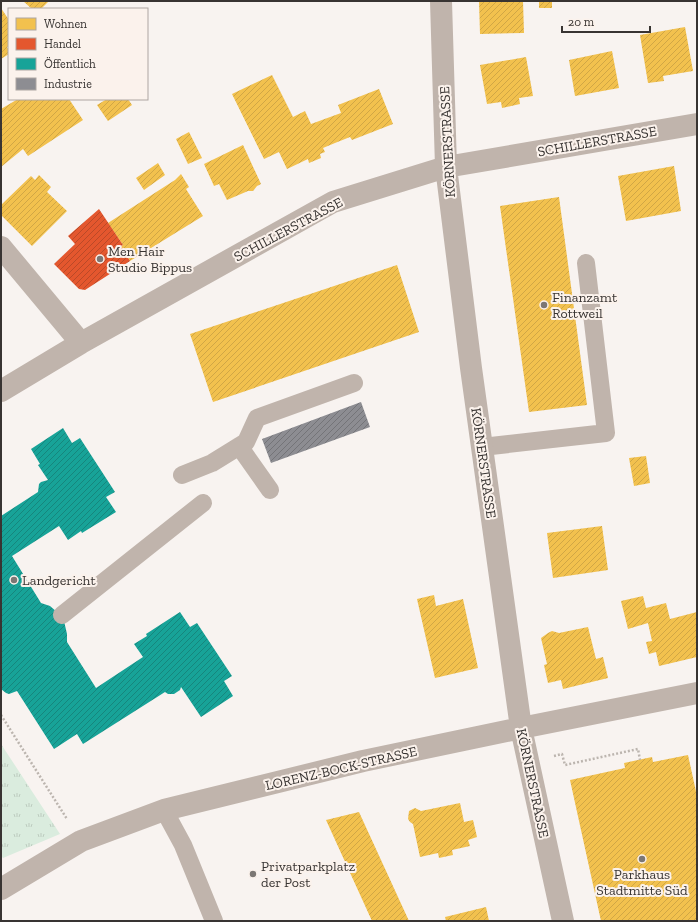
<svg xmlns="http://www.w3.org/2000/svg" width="698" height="922" font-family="'Zilla Slab',serif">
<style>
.grass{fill:url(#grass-tufts)}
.homes{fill:url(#homes-hatch)}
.shops{fill:url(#shops-hatch)}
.public{fill:url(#public-hatch)}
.industry{fill:url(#industry-hatch)}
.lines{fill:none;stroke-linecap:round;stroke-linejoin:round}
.path{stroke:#bcb5af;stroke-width:2.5;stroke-dasharray:2 2;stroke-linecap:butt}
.service{stroke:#c0b4ac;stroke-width:18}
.minor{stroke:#c0b4ac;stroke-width:22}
.poi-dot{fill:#7b7774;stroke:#fbf2ec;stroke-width:1.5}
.labels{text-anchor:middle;stroke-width:4;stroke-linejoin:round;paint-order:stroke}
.street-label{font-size:14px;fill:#383432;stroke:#fbf2ec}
.poi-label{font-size:14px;fill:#383432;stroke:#fbf2ec;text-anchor:start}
</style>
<defs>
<pattern id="grass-tufts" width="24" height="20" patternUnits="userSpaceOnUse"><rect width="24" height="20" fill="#daecde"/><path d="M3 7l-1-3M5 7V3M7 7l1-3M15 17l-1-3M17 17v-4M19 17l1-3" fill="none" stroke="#bccbbf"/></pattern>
<pattern id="homes-hatch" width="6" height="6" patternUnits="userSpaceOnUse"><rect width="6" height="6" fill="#f2c14e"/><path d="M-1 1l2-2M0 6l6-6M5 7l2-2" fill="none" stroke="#d0a645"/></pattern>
<pattern id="shops-hatch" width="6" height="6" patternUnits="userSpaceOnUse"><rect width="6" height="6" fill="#e4572e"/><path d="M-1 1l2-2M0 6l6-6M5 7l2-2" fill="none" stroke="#ba4928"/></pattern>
<pattern id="public-hatch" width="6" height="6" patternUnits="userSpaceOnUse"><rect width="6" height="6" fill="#17a398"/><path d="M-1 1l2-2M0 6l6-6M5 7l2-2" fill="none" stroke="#16867d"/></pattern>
<pattern id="industry-hatch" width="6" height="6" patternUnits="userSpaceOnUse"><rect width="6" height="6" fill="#8d8d92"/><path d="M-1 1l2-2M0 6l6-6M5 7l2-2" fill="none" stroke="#747478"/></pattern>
</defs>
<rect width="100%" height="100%" fill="#f8f3f0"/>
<path class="grass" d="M 1,744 L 60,834 L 3,858 L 1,856 Z"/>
<path class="homes" d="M 23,1 L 49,1 L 41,9 L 32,9 Z
M 479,1 L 523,1 L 524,33 L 480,34 Z
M 539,1 L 552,1 L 552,8 L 539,8 Z
M 1,8 L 9,20 L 9,46 L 7,47 L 9,50 L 9,54 L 1,59 Z
M 685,27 L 693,71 L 663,76 L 664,81 L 648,83 L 640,35 Z
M 612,51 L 619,88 L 575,96 L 569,60 Z
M 526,57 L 533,96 L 519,98 L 520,104 L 502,108 L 501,102 L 487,104 L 480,65 Z
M 272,75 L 293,117 L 305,111 L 311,124 L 341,113 L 338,105 L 379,89 L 393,124 L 352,140 L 350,137 L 335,143 L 323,148 L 325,152 L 320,154 L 321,158 L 309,163 L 308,159 L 287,169 L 279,152 L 264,159 L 232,94 Z
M 18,99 L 69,99 L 83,120 L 28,156 L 23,149 L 1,167 L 1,109 Z
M 107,99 L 128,99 L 132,105 L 108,121 L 97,105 Z
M 189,132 L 202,158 L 188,164 L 176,139 Z
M 243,145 L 261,184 L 257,186 L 253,191 L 248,191 L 227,200 L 219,184 L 214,186 L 204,164 Z
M 158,163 L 165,175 L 144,190 L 136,178 Z
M 674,166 L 681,211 L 626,221 L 618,176 Z
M 181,174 L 189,187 L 186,189 L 203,216 L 130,261 L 121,246 L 123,245 L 108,223 L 175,180 Z
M 39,175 L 51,187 L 47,192 L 67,211 L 32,246 L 1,215 L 1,205 L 31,176 L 35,180 Z
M 559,197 L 587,405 L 529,412 L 500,206 Z
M 397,265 L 419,332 L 213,402 L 190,334 Z
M 646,456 L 650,483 L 634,486 L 629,458 Z
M 602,526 L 608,570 L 553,578 L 547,533 Z
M 434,595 L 436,606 L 463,599 L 478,668 L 435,678 L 417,599 Z
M 643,596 L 646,608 L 666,603 L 670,619 L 697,612 L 697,657 L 659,666 L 656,652 L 649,654 L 646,642 L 652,641 L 648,623 L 628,629 L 621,601 Z
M 588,627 L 596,659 L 603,657 L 608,678 L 563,689 L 561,680 L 548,683 L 544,665 L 547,664 L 541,638 L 548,633 L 552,631 L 559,633 Z
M 688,755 L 697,796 L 697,921 L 601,921 L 570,780 L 625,768 L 624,763 L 652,757 L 653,762 Z
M 460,803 L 464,822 L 473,820 L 477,837 L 468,840 L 470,846 L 452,850 L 453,855 L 439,858 L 438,853 L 420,857 L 413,824 L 410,822 L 408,819 L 409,811 L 415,808 L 421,811 Z
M 359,812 L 409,921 L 372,921 L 326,820 Z
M 486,907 L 489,921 L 446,921 L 445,917 Z"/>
<path class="shops" d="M 99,209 L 123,245 L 121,246 L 130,261 L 85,290 L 79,289 L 54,264 L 75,244 L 68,236 Z"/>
<path class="public" d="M 63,428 L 72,443 L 80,438 L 115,492 L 106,497 L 116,512 L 82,533 L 81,531 L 68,540 L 59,526 L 12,556 L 41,603 L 50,606 L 57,612 L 64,621 L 67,634 L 67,642 L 96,688 L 143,657 L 134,644 L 147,636 L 146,634 L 180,612 L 190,627 L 197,623 L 232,676 L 224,681 L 233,696 L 201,717 L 181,687 L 180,690 L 174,694 L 168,694 L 165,692 L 83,744 L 77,734 L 54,749 L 17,691 L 9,694 L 6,693 L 1,689 L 1,516 L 38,492 L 39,484 L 41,482 L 48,480 L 38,465 L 40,464 L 31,449 Z"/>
<path class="industry" d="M 361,402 L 370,427 L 271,463 L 262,439 Z"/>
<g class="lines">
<path class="path" d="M 1,715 L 67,819
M 554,756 L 562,754 L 565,765 L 638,749 L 640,760"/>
<path class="service" d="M 239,446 L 270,490
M 482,447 L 606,433 L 586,263
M 182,475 L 212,463 L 246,442 L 257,418 L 354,383
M 62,615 L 203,503
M 164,810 L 183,845 L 214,921"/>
<path class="minor" d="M 441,1 L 446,167 L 471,368 L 521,728 L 563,921
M 1,247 L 81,343
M 1,391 L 81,343 L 333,202 L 446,167 L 697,124
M 1,889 L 81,841 L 164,810 L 363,761 L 521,728 L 697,693"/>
</g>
<g class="poi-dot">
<circle cx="100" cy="259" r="4"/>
<circle cx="544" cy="305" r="4"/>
<circle cx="14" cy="580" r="4"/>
<circle cx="642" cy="859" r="4"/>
<circle cx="253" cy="874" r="4"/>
</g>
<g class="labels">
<g class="street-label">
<text transform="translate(597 141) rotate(-10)" y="5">SCHILLERSTRASSE</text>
<text transform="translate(447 142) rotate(-93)" y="5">KÖRNERSTRASSE</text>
<text transform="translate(288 229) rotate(-28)" y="5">SCHILLERSTRASSE</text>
<text transform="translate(484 463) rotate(82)" y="5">KÖRNERSTRASSE</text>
<text transform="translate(341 768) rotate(-13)" y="5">LORENZ-BOCK-STRASSE</text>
<text transform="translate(533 783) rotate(78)" y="5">KÖRNERSTRASSE</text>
</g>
<g class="poi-label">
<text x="108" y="256">Men Hair<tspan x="108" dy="16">Studio Bippus</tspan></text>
<text x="552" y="302">Finanzamt<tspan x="552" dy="16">Rottweil</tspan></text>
<text x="22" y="585">Landgericht</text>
<text x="261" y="871">Privatparkplatz<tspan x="261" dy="16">der Post</tspan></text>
<text x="642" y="879" text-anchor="middle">Parkhaus<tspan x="642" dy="16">Stadtmitte Süd</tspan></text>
</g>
</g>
<rect width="698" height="922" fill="none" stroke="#383432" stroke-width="4"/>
<rect x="8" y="8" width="140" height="92" fill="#fbf2ec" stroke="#ada6a2"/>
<rect x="16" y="18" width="20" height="12" fill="#f2c14e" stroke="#ada6a2"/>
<text x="44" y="28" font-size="12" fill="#383432">Wohnen</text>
<rect x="16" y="38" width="20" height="12" fill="#e4572e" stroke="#ada6a2"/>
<text x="44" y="48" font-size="12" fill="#383432">Handel</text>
<rect x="16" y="58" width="20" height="12" fill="#17a398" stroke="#ada6a2"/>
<text x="44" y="68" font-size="12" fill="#383432">Öffentlich</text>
<rect x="16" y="78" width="20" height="12" fill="#8d8d92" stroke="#ada6a2"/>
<text x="44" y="88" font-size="12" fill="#383432">Industrie</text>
<path d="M562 26v6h88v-6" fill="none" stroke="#383432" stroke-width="2"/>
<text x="568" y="26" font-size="12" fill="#383432" stroke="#fbf2ec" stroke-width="3" paint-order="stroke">20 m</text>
</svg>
